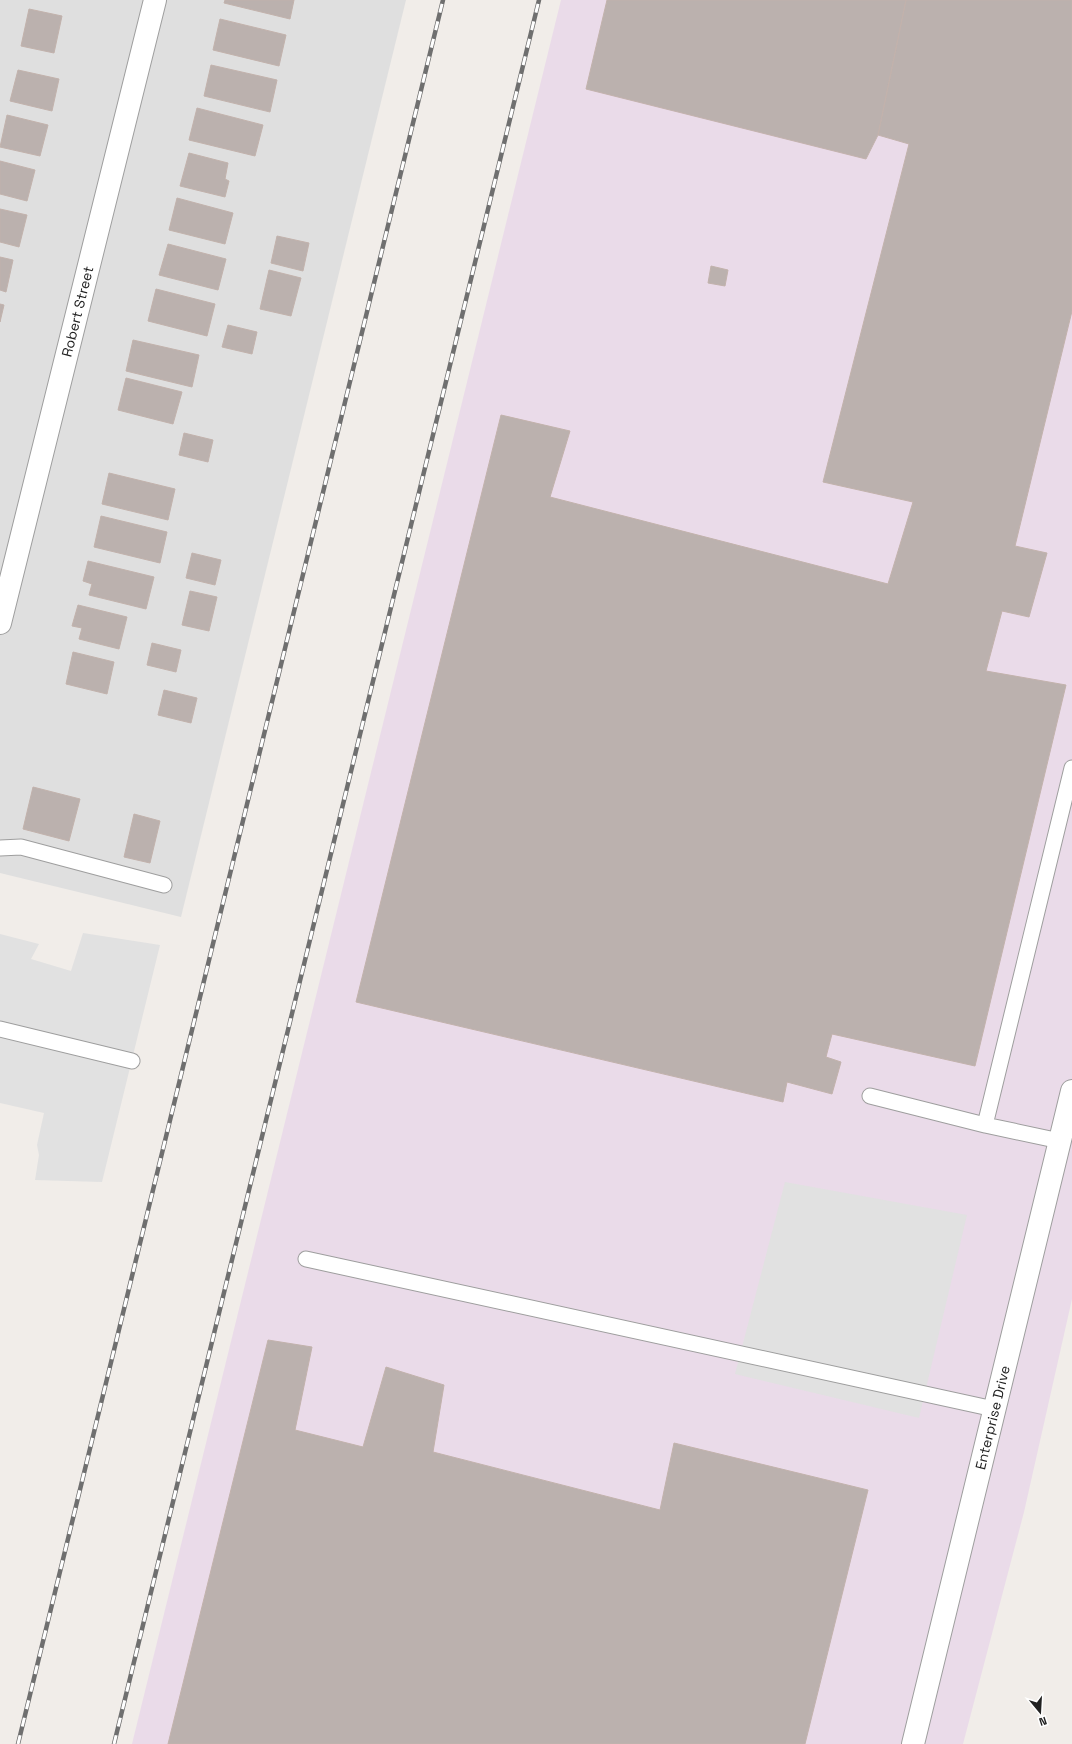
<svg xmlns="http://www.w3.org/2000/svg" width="1072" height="1744" font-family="'Space Grotesk',sans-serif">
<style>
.residential{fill:#dfdfdf}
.industrial{fill:#eadbe9}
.parking{fill:#e1e1e1}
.building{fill:#bbb1ae;stroke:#c2b2ac}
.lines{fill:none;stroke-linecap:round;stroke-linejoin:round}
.service-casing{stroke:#9e9e9e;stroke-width:17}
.minor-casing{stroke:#9e9e9e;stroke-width:24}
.service{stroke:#fff;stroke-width:15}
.minor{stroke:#fff;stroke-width:22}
.rail-casing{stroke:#6f6f6f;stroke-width:4.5}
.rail{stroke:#fff;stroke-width:3;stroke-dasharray:9;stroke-linecap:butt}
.labels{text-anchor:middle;stroke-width:3;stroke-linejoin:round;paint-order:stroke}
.street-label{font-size:14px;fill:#212121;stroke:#fff}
</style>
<rect width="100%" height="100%" fill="#f1ede9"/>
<path class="residential" d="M 0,0 L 406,0 L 181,917 L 0,873 Z"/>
<path class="industrial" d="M 561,0 L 1072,0 L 1072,1299 L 1024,1512 L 963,1744 L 132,1744 Z"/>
<path class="parking" d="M 83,933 L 160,945 L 102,1182 L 35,1180 L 39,1155 L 37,1145 L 44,1113 L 0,1103 L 0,934 L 39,944 L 31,959 L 71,971 Z
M 785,1182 L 967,1215 L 919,1418 L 735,1374 Z"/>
<path class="building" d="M 225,0 L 294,0 L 290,19 L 224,3 Z
M 607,0 L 906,0 L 878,135 L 866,159 L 586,89 Z
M 906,0 L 1072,0 L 1072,311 L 1015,546 L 1047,553 L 1029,617 L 1002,611 L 986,671 L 1066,685 L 975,1066 L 832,1034 L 826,1057 L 841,1062 L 832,1094 L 787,1082 L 783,1102 L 356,1002 L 501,415 L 570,431 L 550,497 L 888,584 L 913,502 L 823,482 L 909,144 L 878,135 Z
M 29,9 L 62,16 L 54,53 L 21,46 Z
M 220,19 L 286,35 L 279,66 L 213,50 Z
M 211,65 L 277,80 L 270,112 L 204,96 Z
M 18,70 L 59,79 L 52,111 L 10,101 Z
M 197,108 L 263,125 L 255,156 L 189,140 Z
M 7,115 L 48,125 L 40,156 L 0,147 Z
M 189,153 L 228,163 L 225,179 L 229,181 L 225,197 L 180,186 Z
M 0,161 L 35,170 L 27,201 L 0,194 Z
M 177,198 L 233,213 L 225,244 L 169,230 Z
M 0,209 L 27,215 L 19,247 L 0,242 Z
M 277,236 L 309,243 L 303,271 L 271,263 Z
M 168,244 L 226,259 L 218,290 L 159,275 Z
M 0,257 L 13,260 L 6,292 L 0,290 Z
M 711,266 L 728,270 L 725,286 L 708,283 Z
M 269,270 L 301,278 L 291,316 L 260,309 Z
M 156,289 L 215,304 L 207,336 L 148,321 Z
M 0,304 L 4,305 L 0,322 Z
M 228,325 L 257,332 L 252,354 L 222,347 Z
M 133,340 L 199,355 L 192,387 L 126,371 Z
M 126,378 L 182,392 L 173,424 L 118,410 Z
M 184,433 L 213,440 L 208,462 L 179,455 Z
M 109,473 L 175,489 L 168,520 L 102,504 Z
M 101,516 L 167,532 L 160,563 L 94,547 Z
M 192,553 L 221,560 L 215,585 L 186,578 Z
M 88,561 L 154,577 L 146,609 L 89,595 L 92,584 L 83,581 Z
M 190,591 L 217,597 L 209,631 L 182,625 Z
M 78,605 L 127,617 L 119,649 L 79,639 L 82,628 L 72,626 Z
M 152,643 L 181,650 L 176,672 L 147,665 Z
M 73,652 L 114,662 L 107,694 L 66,684 Z
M 164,690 L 197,698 L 191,723 L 158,715 Z
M 33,787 L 80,799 L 69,841 L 23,829 Z
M 134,814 L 160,821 L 150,863 L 124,857 Z
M 268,1340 L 312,1347 L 295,1430 L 363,1447 L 386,1367 L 444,1385 L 433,1452 L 660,1510 L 674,1443 L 868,1490 L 805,1744 L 168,1744 Z"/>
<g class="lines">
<defs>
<path id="service" d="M 0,848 L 21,847 L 164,885
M 0,1029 L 132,1061
M 870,1096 L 985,1125
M 1060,1141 L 985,1125 L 1072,768
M 306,1259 L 994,1409"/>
<g id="minor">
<path id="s1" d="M 0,623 L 155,0"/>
<path id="s2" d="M 913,1744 L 1072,1091"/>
</g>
</defs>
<use href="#service" class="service-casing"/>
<use href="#minor" class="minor-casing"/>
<use href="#service" class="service"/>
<use href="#minor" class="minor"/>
<defs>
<path id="rail" d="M 18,1744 L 443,0
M 114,1744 L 539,0"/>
</defs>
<use href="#rail" class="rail-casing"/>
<use href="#rail" class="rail"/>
</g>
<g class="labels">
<g class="street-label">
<text dy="5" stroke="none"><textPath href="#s1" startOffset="321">Robert Street</textPath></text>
<text dy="5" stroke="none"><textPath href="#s2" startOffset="336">Enterprise Drive</textPath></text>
</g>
</g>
<g transform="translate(1040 1712) rotate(162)" stroke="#ffffff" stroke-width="3" paint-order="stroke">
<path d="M0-3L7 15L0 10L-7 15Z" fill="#212121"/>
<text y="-6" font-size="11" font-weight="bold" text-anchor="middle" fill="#212121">N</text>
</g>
</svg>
